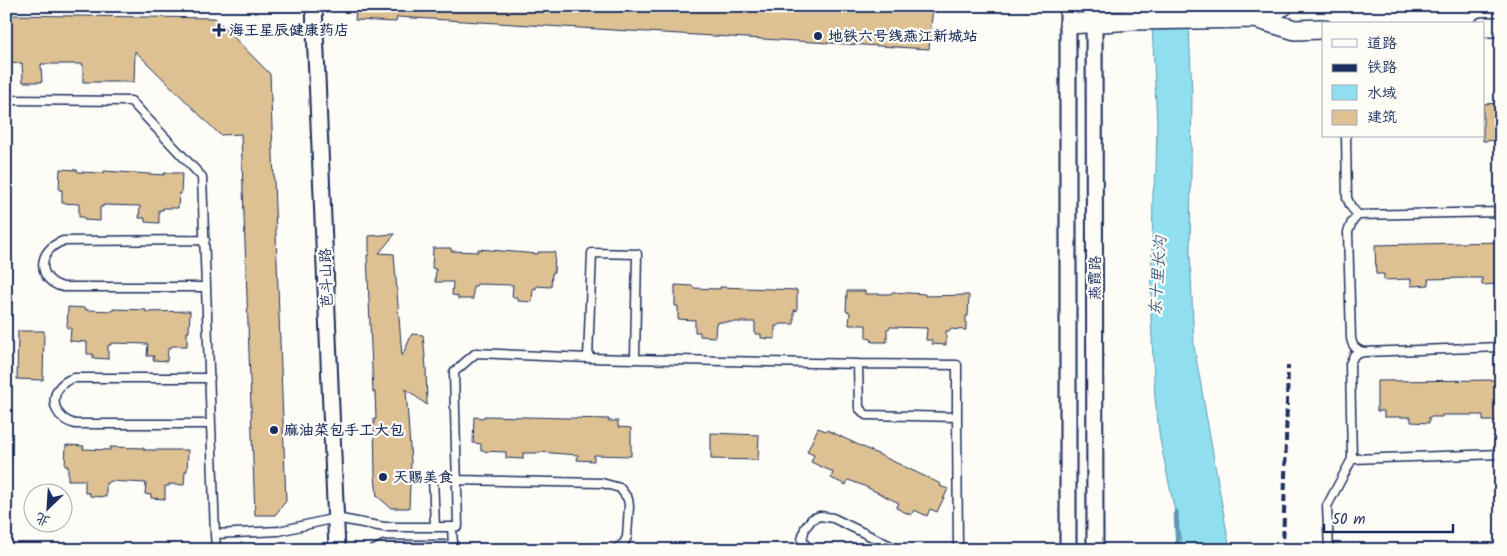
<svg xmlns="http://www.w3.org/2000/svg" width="1507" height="556" font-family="Kalam,'LXGW WenKai TC',sans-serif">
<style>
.water{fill:#90dfef;stroke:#6199b5}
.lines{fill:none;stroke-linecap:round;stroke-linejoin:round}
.stream{stroke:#6199b5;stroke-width:5}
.building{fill:#dec192;stroke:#1b2f5e}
.service-casing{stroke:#1b2f5e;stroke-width:11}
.minor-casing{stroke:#1b2f5e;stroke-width:19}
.tertiary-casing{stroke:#1b2f5e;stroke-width:22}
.service{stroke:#fdfcf7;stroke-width:8}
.minor{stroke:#fdfcf7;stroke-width:15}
.tertiary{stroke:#fdfcf7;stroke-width:19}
.rail{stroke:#1b2f5e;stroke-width:4;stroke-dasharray:8 4;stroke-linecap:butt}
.poi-dot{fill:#1b2f5e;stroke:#fdfcf7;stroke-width:2}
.labels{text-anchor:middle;stroke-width:4.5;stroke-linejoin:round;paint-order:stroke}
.poi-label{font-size:15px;font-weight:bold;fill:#1b2f5e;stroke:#fdfcf7;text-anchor:start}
.street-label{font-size:15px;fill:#1b2f5e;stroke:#fdfcf7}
.water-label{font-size:16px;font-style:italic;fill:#385b82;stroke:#fdfcf7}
</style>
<rect width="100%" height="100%" fill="#fdfcf7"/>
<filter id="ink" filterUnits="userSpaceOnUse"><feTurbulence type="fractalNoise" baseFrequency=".02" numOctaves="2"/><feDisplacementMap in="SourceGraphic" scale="10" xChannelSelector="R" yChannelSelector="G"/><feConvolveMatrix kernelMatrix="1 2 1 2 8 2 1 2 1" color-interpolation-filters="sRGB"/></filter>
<g filter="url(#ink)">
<path class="water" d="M 1151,6 L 1188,6 L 1192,92 L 1190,251 L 1194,346 L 1230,550 L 1183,550 L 1160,440 L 1155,398 L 1151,318 L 1153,193 L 1156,172 L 1157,124 Z"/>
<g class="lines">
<path class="stream" d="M 1176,512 L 1178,550"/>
</g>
<path class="building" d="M 356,6 L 933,6 L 929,49 L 397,17 L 396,22 L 355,20 Z
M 6,15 L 215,18 L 270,74 L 286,501 L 275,515 L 255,515 L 241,134 L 220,135 L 135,51 L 134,82 L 83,82 L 83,64 L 41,64 L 42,82 L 23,82 L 22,63 L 6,64 Z
M 1501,103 L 1501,132 L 1498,132 L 1498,140 L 1483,141 L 1483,104 Z
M 60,169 L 77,170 L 78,172 L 104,173 L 104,171 L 164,175 L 164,173 L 182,173 L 181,194 L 179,194 L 178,208 L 163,208 L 163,210 L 159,210 L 159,223 L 145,222 L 145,218 L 139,218 L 140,206 L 103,205 L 103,207 L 100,207 L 100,221 L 84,220 L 84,217 L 79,217 L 79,204 L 62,203 L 62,190 L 59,190 Z
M 395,234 L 379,253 L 394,254 L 402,356 L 412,334 L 423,335 L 426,368 L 427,405 L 406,389 L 411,462 L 409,508 L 391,508 L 377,496 L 375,476 L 374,419 L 376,419 L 375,392 L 373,392 L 367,255 L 369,255 L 369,236 Z
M 1501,242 L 1500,284 L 1482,285 L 1482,278 L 1467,278 L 1428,279 L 1429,285 L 1411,286 L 1411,279 L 1384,280 L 1384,274 L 1376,274 L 1375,245 Z
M 433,248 L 451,248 L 451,251 L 478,252 L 478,249 L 538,254 L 538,252 L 555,252 L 554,273 L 552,273 L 551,287 L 536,286 L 536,289 L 533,288 L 532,302 L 518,301 L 518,297 L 512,297 L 513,285 L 477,284 L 476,286 L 473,286 L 473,299 L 458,299 L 458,296 L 452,295 L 453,282 L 435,282 L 436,269 L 432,268 Z
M 675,285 L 693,286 L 693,288 L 720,289 L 720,287 L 797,290 L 797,311 L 794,310 L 794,324 L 779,324 L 779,326 L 775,326 L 775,339 L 761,338 L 761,334 L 755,334 L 755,322 L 719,322 L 719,323 L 716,323 L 715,337 L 700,336 L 700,332 L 695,332 L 695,320 L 678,319 L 678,306 L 675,306 Z
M 847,291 L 865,291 L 865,294 L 891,294 L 892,292 L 925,294 L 925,296 L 969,295 L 968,316 L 966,316 L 966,330 L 950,329 L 950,331 L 946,331 L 946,345 L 932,344 L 932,340 L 926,340 L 927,328 L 890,327 L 890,328 L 887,329 L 887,342 L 872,342 L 871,339 L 866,338 L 866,325 L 849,325 L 850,312 L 846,311 Z
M 68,307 L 86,308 L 86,310 L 113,311 L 113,309 L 146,310 L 146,312 L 190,311 L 189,332 L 187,332 L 187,346 L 172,346 L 171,348 L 168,348 L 167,361 L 153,360 L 154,356 L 147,356 L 148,344 L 111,343 L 111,345 L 108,345 L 108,359 L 93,358 L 93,354 L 87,354 L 87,342 L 70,341 L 71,328 L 67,328 Z
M 18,331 L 44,331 L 43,380 L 17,379 Z
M 1501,380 L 1500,421 L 1483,421 L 1483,415 L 1442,415 L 1442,417 L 1429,417 L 1429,423 L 1411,422 L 1411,417 L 1384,417 L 1384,411 L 1377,411 L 1377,381 Z
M 484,416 L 609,419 L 608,421 L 618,421 L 618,427 L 631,428 L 631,456 L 594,455 L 594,461 L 577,460 L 578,455 L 539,452 L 539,453 L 523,453 L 523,459 L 506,458 L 506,452 L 481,451 L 481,444 L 473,443 L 474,417 L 484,418 Z
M 818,428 L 826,431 L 827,430 L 941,484 L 940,486 L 948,489 L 937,512 L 930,509 L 927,516 L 914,510 L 911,515 L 896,508 L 899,503 L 862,485 L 848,480 L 846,485 L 831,478 L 833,472 L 811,462 L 814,455 L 807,452 Z
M 711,433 L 759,435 L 758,460 L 711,459 Z
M 66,445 L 84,446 L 83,449 L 110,450 L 110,447 L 144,448 L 144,450 L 188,450 L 187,471 L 185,471 L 184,485 L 169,484 L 169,486 L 165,486 L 165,499 L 151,498 L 151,495 L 145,494 L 146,483 L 109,481 L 109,483 L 106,483 L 106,497 L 90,496 L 90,493 L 85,493 L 85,480 L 68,480 L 68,466 L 65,466 Z"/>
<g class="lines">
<defs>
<path id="service" d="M 6,100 L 131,101 L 202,177 L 215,534
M 1346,136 L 1347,198 L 1351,207 L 1358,215
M 205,240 L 63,241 C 37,250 36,280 63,287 L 206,287
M 1364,352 C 1356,350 1352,346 1351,338 L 1348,232 L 1352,222 L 1358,215 L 1501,212
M 588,358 L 592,253 L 637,254 L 635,358
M 858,364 L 957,365 L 957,417
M 210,378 L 74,378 C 48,385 48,417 75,424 L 211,424
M 1352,459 L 1350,364 L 1354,355 L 1364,352 L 1501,347
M 433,477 L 435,527
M 457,480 L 602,483 L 620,488 L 628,499 L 629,506 L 627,537 L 624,543 L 615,550
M 452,527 L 458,526 L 454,372 L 476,353 L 588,358 L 858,364 L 859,408 L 866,415 L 957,417 L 958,550
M 216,550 L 215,534 L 279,531 L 336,518 L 384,527 L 452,527 L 453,545 L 384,545 L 374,550
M 809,550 L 802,540 L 805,528 L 812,519 L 820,516 L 833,518 L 899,550
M 1329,550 L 1327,506 L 1352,459 L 1501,454"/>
<path id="minor" d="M 314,6 L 337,550
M 1094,6 L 1095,550
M 1068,550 L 1068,6"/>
<path id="tertiary" d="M 1255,18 L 1283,6
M 1069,24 L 1134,20 L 1255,18 L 1295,30 L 1323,29
M 1483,27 L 1501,27"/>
</defs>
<use href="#service" class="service-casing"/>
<use href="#minor" class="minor-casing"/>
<use href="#tertiary" class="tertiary-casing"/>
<use href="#service" class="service"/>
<use href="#minor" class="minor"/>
<use href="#tertiary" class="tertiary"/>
<path class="rail" d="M 1283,550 L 1288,366"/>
</g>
</g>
<g class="poi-dot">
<path d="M216.5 22.5h5v5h5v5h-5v5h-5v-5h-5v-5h5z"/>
<circle cx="818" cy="36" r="5"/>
<circle cx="274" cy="430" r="5"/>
<circle cx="383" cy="477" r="5"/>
</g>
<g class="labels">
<g class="poi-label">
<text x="229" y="35">海王星辰健康药店</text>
<text x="828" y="41">地铁六号线燕江新城站</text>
<text x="284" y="435">麻油菜包手工大包</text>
<text x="393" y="482">天赐美食</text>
</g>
<g class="street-label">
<text transform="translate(326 278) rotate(-92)" y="5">芭斗山路</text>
<text transform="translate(1095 278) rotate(-90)" y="5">燕霞路</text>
</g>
<g class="water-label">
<text transform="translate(1157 276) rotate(-86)" y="6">东十里长沟</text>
</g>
</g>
<rect width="1507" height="556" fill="none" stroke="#fdfcf7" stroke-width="25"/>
<rect x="12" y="12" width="1482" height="531" fill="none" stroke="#1b2f5e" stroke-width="2" filter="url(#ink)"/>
<rect x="1322" y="22" width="162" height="115" fill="#fdfcf7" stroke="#a3aaba"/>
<rect x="1332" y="39" width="25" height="8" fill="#fdfcf7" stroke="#a3aaba"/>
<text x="1367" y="48" font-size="15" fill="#1b2f5e">道路</text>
<rect x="1332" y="64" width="25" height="8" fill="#1b2f5e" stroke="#a3aaba"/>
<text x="1367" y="72" font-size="15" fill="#1b2f5e">铁路</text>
<rect x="1332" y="85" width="25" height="15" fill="#90dfef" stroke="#a3aaba"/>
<text x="1367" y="98" font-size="15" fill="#1b2f5e">水域</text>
<rect x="1332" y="110" width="25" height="15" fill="#dec192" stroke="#a3aaba"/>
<text x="1367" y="122" font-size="15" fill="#1b2f5e">建筑</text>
<g transform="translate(48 508) rotate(205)"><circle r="24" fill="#fdfcf7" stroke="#a3aaba"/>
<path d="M0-4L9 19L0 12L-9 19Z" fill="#1b2f5e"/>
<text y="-8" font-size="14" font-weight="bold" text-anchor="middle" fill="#1b2f5e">北</text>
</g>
<path d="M1324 524v8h129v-8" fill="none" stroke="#1b2f5e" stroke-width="2.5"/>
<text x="1332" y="524" font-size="15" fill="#1b2f5e" stroke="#fdfcf7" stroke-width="4" paint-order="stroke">50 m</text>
</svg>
